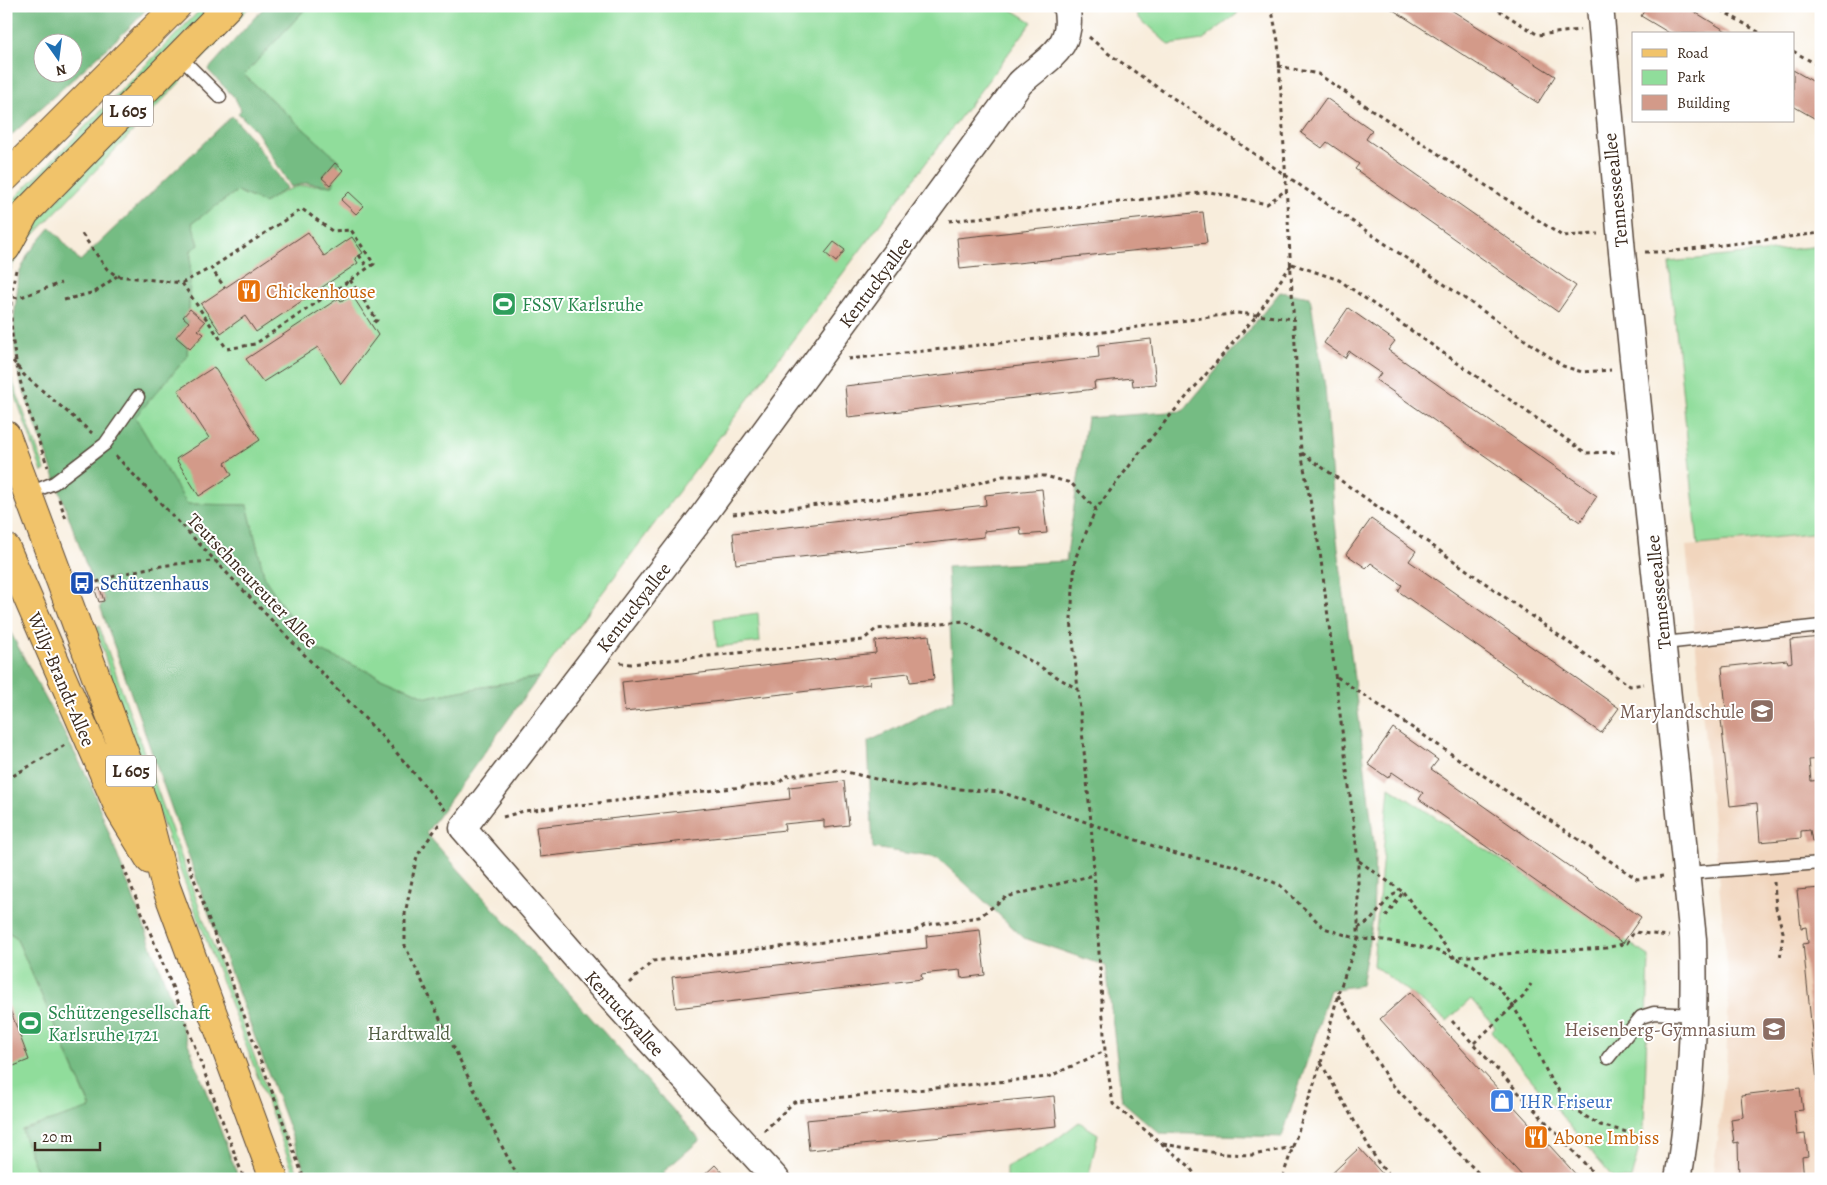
<svg xmlns="http://www.w3.org/2000/svg" width="1827" height="1185" font-family="Alegreya,serif">
<style>
.built{fill:#f1d5bd}
.green{fill:#90dd9b;stroke:#66845c}
.forest{fill:#74bc83;stroke:#587350;fill-rule:evenodd}
.building{fill:#d39a89}
.lines{fill:none;stroke-linecap:round;stroke-linejoin:round}
.service-casing{stroke:#57473a;stroke-width:15}
.minor-casing{stroke:#57473a;stroke-width:29}
.primary-casing{stroke:#57473a;stroke-width:30}
.path{stroke:#57473a;stroke-width:3;stroke-dasharray:4 4;stroke-linecap:butt}
.service{stroke:#fff;stroke-width:12}
.minor{stroke:#fff;stroke-width:26}
.primary{stroke:#f1c36a;stroke-width:28}
.labels{text-anchor:middle;stroke-width:4;stroke-linejoin:round;paint-order:stroke}
.shield{fill:#fff;stroke:#766a62;stroke-width:1}
.shield-label{font-size:18px;font-weight:bold;fill:#3b2a1e}
.street-label{font-size:19px;fill:#3b2a1e;stroke:#fff}
.food-label{font-size:19px;fill:#c56008;stroke:#fff;text-anchor:start}
.leisure-label{font-size:19px;fill:#27864d;stroke:#fff;text-anchor:start}
.transit-label{font-size:19px;fill:#164399;stroke:#fff;text-anchor:start}
.education-label{font-size:19px;fill:#785e54;stroke:#fff;text-anchor:end}
.park-label{font-size:19px;fill:#546044;stroke:#fff}
.shop-label{font-size:19px;fill:#366cbe;stroke:#fff;text-anchor:start}
</style>
<rect width="100%" height="100%" fill="#fff"/>
<filter id="ink" filterUnits="userSpaceOnUse"><feTurbulence type="fractalNoise" baseFrequency=".02" numOctaves="2"/><feDisplacementMap in="SourceGraphic" scale="10" xChannelSelector="R" yChannelSelector="G"/><feConvolveMatrix kernelMatrix="1 2 1 2 8 2 1 2 1" color-interpolation-filters="sRGB"/></filter>
<filter id="wash" filterUnits="userSpaceOnUse"><feTurbulence type="fractalNoise" baseFrequency=".0096" numOctaves="4" result="noise"/><feDisplacementMap in="SourceGraphic" scale="20" xChannelSelector="R" yChannelSelector="G"/><feGaussianBlur stdDeviation="1.12" result="paint"/><feColorMatrix in="noise" values="0 0 0 0 0 0 0 0 0 0 0 0 0 0 0 0 0 1.4 0 .05"/><feComposite in="paint" operator="in"/></filter>
<g filter="url(#wash)">
<rect width="100%" height="100%" fill="#f8eddc"/>
<path class="built" d="M 1821,246 L 1821,1179 L 1712,1179 L 1726,1071 L 1729,986 L 1686,546 L 1698,545 L 1669,262 Z"/>
<path class="green" d="M 204,6 L 213,6 L 6,216 L 6,207 Z
M 245,6 L 250,6 L 200,61 L 204,50 Z
M 308,6 L 1006,6 L 1032,22 L 539,677 L 427,697 L 309,646 L 265,579 L 247,505 L 187,504 L 135,417 L 187,357 L 191,250 L 199,245 L 192,223 L 237,191 L 264,203 C 290,186 301,183 332,186 L 339,161 L 244,75 Z
M 1136,6 L 1239,6 L 1237,14 L 1202,40 L 1169,45 L 1138,17 Z
M 176,80 L 182,80 L 29,240 L 13,264 L 6,282 L 6,271 L 10,261 L 24,238 L 45,212 L 170,84 Z
M 1821,246 L 1821,533 L 1698,545 L 1669,262 Z
M 6,344 L 11,377 L 45,470 L 42,472 L 7,371 Z
M 758,613 L 760,642 L 717,647 L 714,619 Z
M 99,626 L 208,932 L 300,1179 L 296,1179 L 164,827 L 120,706 L 96,627 Z
M 1389,787 L 1649,956 L 1644,1128 L 1631,1179 L 1614,1179 L 1491,1031 L 1495,1027 L 1471,999 L 1447,1021 L 1373,965 Z
M 6,931 L 16,937 L 91,1109 L 22,1130 L 39,1179 L 6,1179 Z
M 1079,1122 L 1098,1134 L 1088,1179 L 1006,1179 L 1006,1167 L 1053,1142 Z"/>
<path class="forest" d="M 6,6 L 149,6 L 132,25 L 6,140 ZM 42,42 L 72,42 L 72,72 L 42,72 Z
M 265,6 L 308,6 L 244,75 L 339,161 L 333,186 L 307,183 L 291,187 L 257,132 L 238,113 L 241,110 L 235,98 L 208,70 Z
M 232,116 L 253,140 L 287,188 L 264,203 L 237,191 L 192,223 L 199,245 L 191,250 L 187,357 L 135,417 L 187,504 L 247,505 L 265,579 L 309,646 L 427,697 L 539,677 L 426,833 L 700,1140 L 663,1172 L 668,1179 L 308,1179 L 214,928 L 100,606 L 105,601 L 99,586 L 93,584 L 20,381 L 15,350 L 14,320 L 19,274 L 28,254 L 51,227 L 80,261 Z
M 1280,292 L 1310,297 L 1325,387 L 1335,523 L 1375,851 L 1373,919 L 1361,985 L 1330,990 L 1282,1137 L 1159,1133 L 1122,1101 L 1106,966 L 1024,938 L 938,858 L 873,848 L 868,742 L 954,699 L 947,567 L 1066,561 L 1087,418 L 1183,411 Z
M 6,624 L 89,780 L 239,1179 L 39,1179 L 22,1130 L 91,1108 L 16,937 L 6,931 Z"/>
<g id="blocks">
<path class="building" d="M 1387,6 L 1445,6 L 1555,76 L 1538,103 Z
M 1647,6 L 1685,6 L 1731,34 L 1671,34 L 1641,16 Z
M 1793,70 L 1821,86 L 1821,122 L 1793,106 Z
M 1326,98 L 1372,130 L 1366,139 L 1576,286 L 1558,312 L 1355,169 L 1359,164 L 1327,142 L 1322,148 L 1301,133 Z
M 335,163 L 343,170 L 330,185 L 322,178 Z
M 349,192 L 364,206 L 356,214 L 341,200 Z
M 1203,212 L 1207,243 L 960,269 L 957,238 Z
M 308,232 L 324,256 L 352,237 L 363,253 L 355,258 L 358,263 L 256,332 L 245,316 L 221,333 L 201,304 Z
M 834,242 L 845,250 L 836,262 L 825,253 Z
M 352,295 L 378,335 L 341,384 L 318,347 L 263,382 L 246,359 L 339,298 L 341,301 Z
M 1348,308 L 1395,341 L 1388,350 L 1597,496 L 1580,522 L 1376,380 L 1381,373 L 1349,351 L 1345,358 L 1324,343 Z
M 190,309 L 205,322 L 198,330 L 204,334 L 190,349 L 176,337 L 189,322 L 183,317 Z
M 1151,339 L 1156,384 L 1133,386 L 1132,378 L 1094,382 L 1095,389 L 848,417 L 845,386 L 1099,357 L 1098,345 Z
M 214,367 L 260,440 L 225,463 L 232,475 L 199,496 L 176,459 L 209,438 L 178,390 Z
M 1042,489 L 1047,533 L 1021,535 L 1020,527 L 984,531 L 984,537 L 736,564 L 733,533 L 986,505 L 985,495 Z
M 1371,519 L 1416,551 L 1409,561 L 1619,708 L 1601,733 L 1398,591 L 1402,585 L 1371,563 L 1366,568 L 1346,554 Z
M 100,588 L 104,601 L 99,602 L 95,590 Z
M 929,635 L 934,679 L 910,682 L 909,673 L 869,677 L 870,684 L 625,712 L 622,682 L 876,653 L 875,641 Z
M 1821,637 L 1821,759 L 1809,760 L 1811,781 L 1821,780 L 1821,840 L 1812,841 L 1810,830 L 1801,831 L 1801,838 L 1760,842 L 1757,803 L 1730,806 L 1720,710 L 1726,710 L 1722,667 L 1787,660 L 1788,663 L 1792,662 L 1790,640 Z
M 1393,728 L 1438,760 L 1431,769 L 1641,917 L 1623,943 L 1419,799 L 1423,793 L 1392,772 L 1388,778 L 1368,764 Z
M 844,781 L 849,825 L 824,828 L 824,820 L 784,824 L 785,830 L 540,857 L 536,827 L 790,799 L 789,787 Z
M 1821,888 L 1821,1099 L 1819,1100 L 1803,944 L 1808,943 L 1806,927 L 1801,928 L 1797,890 Z
M 980,930 L 985,975 L 961,978 L 960,970 L 921,974 L 922,979 L 676,1008 L 672,977 L 927,948 L 926,936 Z
M 1410,992 L 1580,1179 L 1525,1179 L 1441,1087 L 1380,1019 Z
M 6,999 L 29,1060 L 6,1069 Z
M 1800,1088 L 1803,1110 L 1794,1111 L 1797,1135 L 1805,1134 L 1808,1156 L 1802,1157 L 1804,1179 L 1739,1179 L 1738,1142 L 1734,1143 L 1731,1119 L 1743,1117 L 1741,1095 Z
M 1054,1096 L 1057,1126 L 809,1150 L 806,1120 Z
M 1359,1148 L 1387,1179 L 1326,1179 Z
M 715,1165 L 728,1179 L 700,1179 Z"/>
</g>
</g>
<g filter="url(#ink)">
<use href="#blocks" fill-opacity="0" stroke="#57473a" stroke-width="1"/>
<g class="lines">
<defs>
<path id="service" d="M 180,57 L 220,97
M 27,494 L 54,483 L 105,444 L 138,397
M 1664,643 L 1821,626
M 1688,873 L 1821,863
M 1608,1058 L 1641,1017 L 1654,1013 L 1695,1015"/>
<path id="minor" d="M 1600,6 L 1622,252 L 1693,939 C 1695,1019 1692,1100 1678,1179
M 776,1179 L 612,999 L 463,828 L 702,517 L 1020,83 C 1046,59 1076,48 1066,6"/>
<path id="primary" d="M 6,177 L 177,6
M 6,248 L 25,213 L 228,6
M 6,435 L 145,808 L 166,887 L 274,1179
M 6,548 L 120,811 L 150,860"/>
</defs>
<use href="#service" class="service-casing"/>
<use href="#minor" class="minor-casing"/>
<use href="#primary" class="primary-casing"/>
<path class="path" d="M 1271,6 L 1278,41 L 1301,452 L 1320,552 L 1358,860 L 1358,939 L 1338,994 L 1321,1063 L 1282,1179
M 1492,6 L 1538,35 L 1580,30
M 1714,6 L 1762,34
M 1089,37 L 1109,54 L 1563,366 L 1582,372 L 1611,370
M 1793,51 L 1821,67
M 1278,66 L 1318,74 L 1562,236 L 1598,234
M 949,221 L 1210,192 L 1267,204 L 1286,190
M 82,234 L 107,269 L 117,276 L 182,283 L 211,268 L 225,288
M 1645,252 L 1666,252 L 1821,233
M 359,255 L 368,268
M 1292,264 L 1339,280 L 1586,453 L 1619,452
M 16,270 C 0,334 26,407 48,467
M 350,280 L 377,320 L 371,325
M 182,283 L 227,349 L 255,344 L 374,264 L 351,230 L 332,231 L 302,209 L 211,268
M 6,295 L 18,298 L 61,283
M 64,300 L 95,292 L 117,276
M 848,359 L 1103,332 L 1237,313 L 1295,319
M 13,361 L 24,375 L 92,433
M 1302,453 L 1630,686 L 1644,684
M 116,456 L 390,745 L 447,812
M 59,499 L 66,519
M 733,514 L 951,491 L 1003,476 L 1045,476 L 1071,483 L 1096,509
M 89,585 C 130,569 171,563 215,561
M 620,663 L 631,664 L 863,640 L 876,629 L 964,621 L 1077,689
M 1337,677 L 1637,879 L 1663,876
M 6,780 L 65,745
M 503,817 L 524,811 L 779,783 L 786,776 L 838,770 L 901,785 L 1001,792 L 1176,854 L 1236,866 L 1280,885 L 1324,928 L 1358,939 L 1384,940 L 1432,949 L 1473,965 L 1498,987 L 1513,1006 L 1527,1029 L 1551,1081 L 1575,1110 L 1600,1125 L 1642,1136 L 1660,1139
M 439,824 L 417,856 L 405,914 L 405,946 L 497,1137 L 519,1179
M 186,857 L 304,1179
M 1359,861 L 1403,892 L 1386,916
M 123,866 L 176,996 L 244,1179
M 1774,882 L 1776,908 L 1783,932 L 1780,960
M 1403,892 L 1454,957 L 1606,948 L 1627,943 L 1634,932 L 1669,936
M 1358,928 L 1370,921 L 1391,896 L 1395,894 L 1401,896
M 629,983 L 653,961 L 913,932 L 925,925 L 979,917 L 1006,897 L 1094,875
M 1338,995 L 1388,1080 L 1484,1179
M 1452,1021 L 1599,1179
M 1474,1043 L 1523,997 L 1531,984
M 1321,1063 L 1379,1164 L 1393,1179
M 764,1131 L 794,1102 L 1048,1077 L 1105,1051
M 1163,1144 L 1223,1154 L 1253,1155 L 1293,1147
M 1198,1179 L 1188,1165 L 1113,1104 L 1105,1051 L 1091,822 L 1071,619 L 1075,559 L 1096,509 L 1151,438 L 1257,315 L 1291,265"/>
<use href="#service" class="service"/>
<use href="#minor" class="minor"/>
<use href="#primary" class="primary"/>
</g>
</g>
<defs>
<symbol id="restaurant-square" viewBox="-11 -11 22 22"><rect x="-9" y="-9" width="18" height="18" rx="4" fill="#e8710a" stroke="#fff"/><path d="M-5-6h1v4h1v-4h1v4h1v-4h1v5L-1.5 .5V6h-2V.5L-5-1ZM5-6V6H3V1.5H1.5Q1.5-4 5-6Z" fill="#fff"/></symbol>
<symbol id="stadium-square" viewBox="-11 -11 22 22"><rect x="-9" y="-9" width="18" height="18" rx="4" fill="#2e9e5b" stroke="#fff"/><path d="M0-5a6.5 5 0 1 0 0 10a6.5 5 0 1 0 0-10ZM-3.5-1.8h7v3.6h-7Z" fill="#fff"/></symbol>
<symbol id="bus-square" viewBox="-11 -11 22 22"><rect x="-9" y="-9" width="18" height="18" rx="4" fill="#1a4fb4" stroke="#fff"/><path d="M-5-6H5V4H4V6H2V4H-2V6H-4V4H-5ZM-3.5-4V0h7V-4ZM-3.5 1.2v1.5H-2V1.2ZM2 1.2v1.5H3.5V1.2Z" fill="#fff"/></symbol>
<symbol id="school-square" viewBox="-11 -11 22 22"><rect x="-9" y="-9" width="18" height="18" rx="4" fill="#8d6e63" stroke="#fff"/><path d="M0-5L7-2L0 1L-7-2ZM-4 1L0 2.5L4 1V4Q0 6-4 4Z" fill="#fff"/></symbol>
<symbol id="shop-square" viewBox="-11 -11 22 22"><rect x="-9" y="-9" width="18" height="18" rx="4" fill="#3f7fe0" stroke="#fff"/><path d="M-5-2.5h2.3a2.7 3.5 0 0 1 5.4 0H5L5.5 6h-11ZM-1.5-2.5h3a1.5 2.3 0 0 0-3 0Z" fill="#fff"/></symbol>
</defs>
<g fill-rule="evenodd">
<use href="#restaurant-square" x="235" y="277" width="28" height="28"/>
<use href="#stadium-square" x="490" y="290" width="28" height="28"/>
<use href="#bus-square" x="68" y="569" width="28" height="28"/>
<use href="#school-square" x="1748" y="697" width="28" height="28"/>
<use href="#stadium-square" x="16" y="1009" width="28" height="28"/>
<use href="#school-square" x="1760" y="1015" width="28" height="28"/>
<use href="#shop-square" x="1488" y="1087" width="28" height="28"/>
<use href="#restaurant-square" x="1522" y="1123" width="28" height="28"/>
</g>
<g class="labels">
<g class="shield">
<rect x="103" y="95.5" width="50" height="31" rx="4"/>
<rect x="106" y="755.5" width="50" height="31" rx="4"/>
</g>
<g class="shield-label">
<text x="128" y="117">L 605</text>
<text x="131" y="777">L 605</text>
</g>
<g class="street-label">
<text transform="translate(1615 190) rotate(-96)" y="7">Tennesseeallee</text>
<text transform="translate(875 282) rotate(-53)" y="7">Kentuckyallee</text>
<text transform="translate(253 580) rotate(46)" y="7">Teutschneureuter Allee</text>
<text transform="translate(1658 592) rotate(-96)" y="7">Tennesseeallee</text>
<text transform="translate(633 607) rotate(-52)" y="7">Kentuckyallee</text>
<text transform="translate(62 679) rotate(67)" y="7">Willy-Brandt-Allee</text>
<text transform="translate(625 1013) rotate(48)" y="7">Kentuckyallee</text>
</g>
<g class="food-label">
<text x="266" y="298">Chickenhouse</text>
<text x="1554" y="1144">Abone Imbiss</text>
</g>
<g class="leisure-label">
<text x="522" y="311">FSSV Karlsruhe</text>
<text x="48" y="1019">Schützengesellschaft<tspan x="48" dy="22">Karlsruhe 1721</tspan></text>
</g>
<g class="transit-label">
<text x="100" y="590">Schützenhaus</text>
</g>
<g class="education-label">
<text x="1744" y="718">Marylandschule</text>
<text x="1756" y="1036">Heisenberg-Gymnasium</text>
</g>
<g class="park-label">
<text x="409" y="1040">Hardtwald</text>
</g>
<g class="shop-label">
<text x="1520" y="1108">IHR Friseur</text>
</g>
</g>
<rect width="1827" height="1185" fill="none" stroke="#fff" stroke-width="25"/>
<rect x="1632" y="32" width="162" height="90" fill="#ffffff" stroke="#b1aaa5"/>
<rect x="1642" y="49" width="25" height="8" fill="#f1c36a" stroke="#b1aaa5"/>
<text x="1677" y="58" font-size="15" fill="#3b2a1e">Road</text>
<rect x="1642" y="70" width="25" height="15" fill="#90dd9b" stroke="#b1aaa5"/>
<text x="1677" y="82" font-size="15" fill="#3b2a1e">Park</text>
<rect x="1642" y="95" width="25" height="15" fill="#d39a89" stroke="#b1aaa5"/>
<text x="1677" y="108" font-size="15" fill="#3b2a1e">Building</text>
<g transform="translate(58 58) rotate(166)"><circle r="24" fill="#ffffff" stroke="#b1aaa5"/>
<path d="M0-4L9 19L0 12L-9 19Z" fill="#1f6fb2"/>
<text y="-8" font-size="14" font-weight="bold" text-anchor="middle" fill="#3b2a1e">N</text>
</g>
<path d="M35 1142v8h65v-8" fill="none" stroke="#3b2a1e" stroke-width="2.5"/>
<text x="42" y="1142" font-size="15" fill="#3b2a1e" stroke="#ffffff" stroke-width="4" paint-order="stroke">20 m</text>
</svg>
